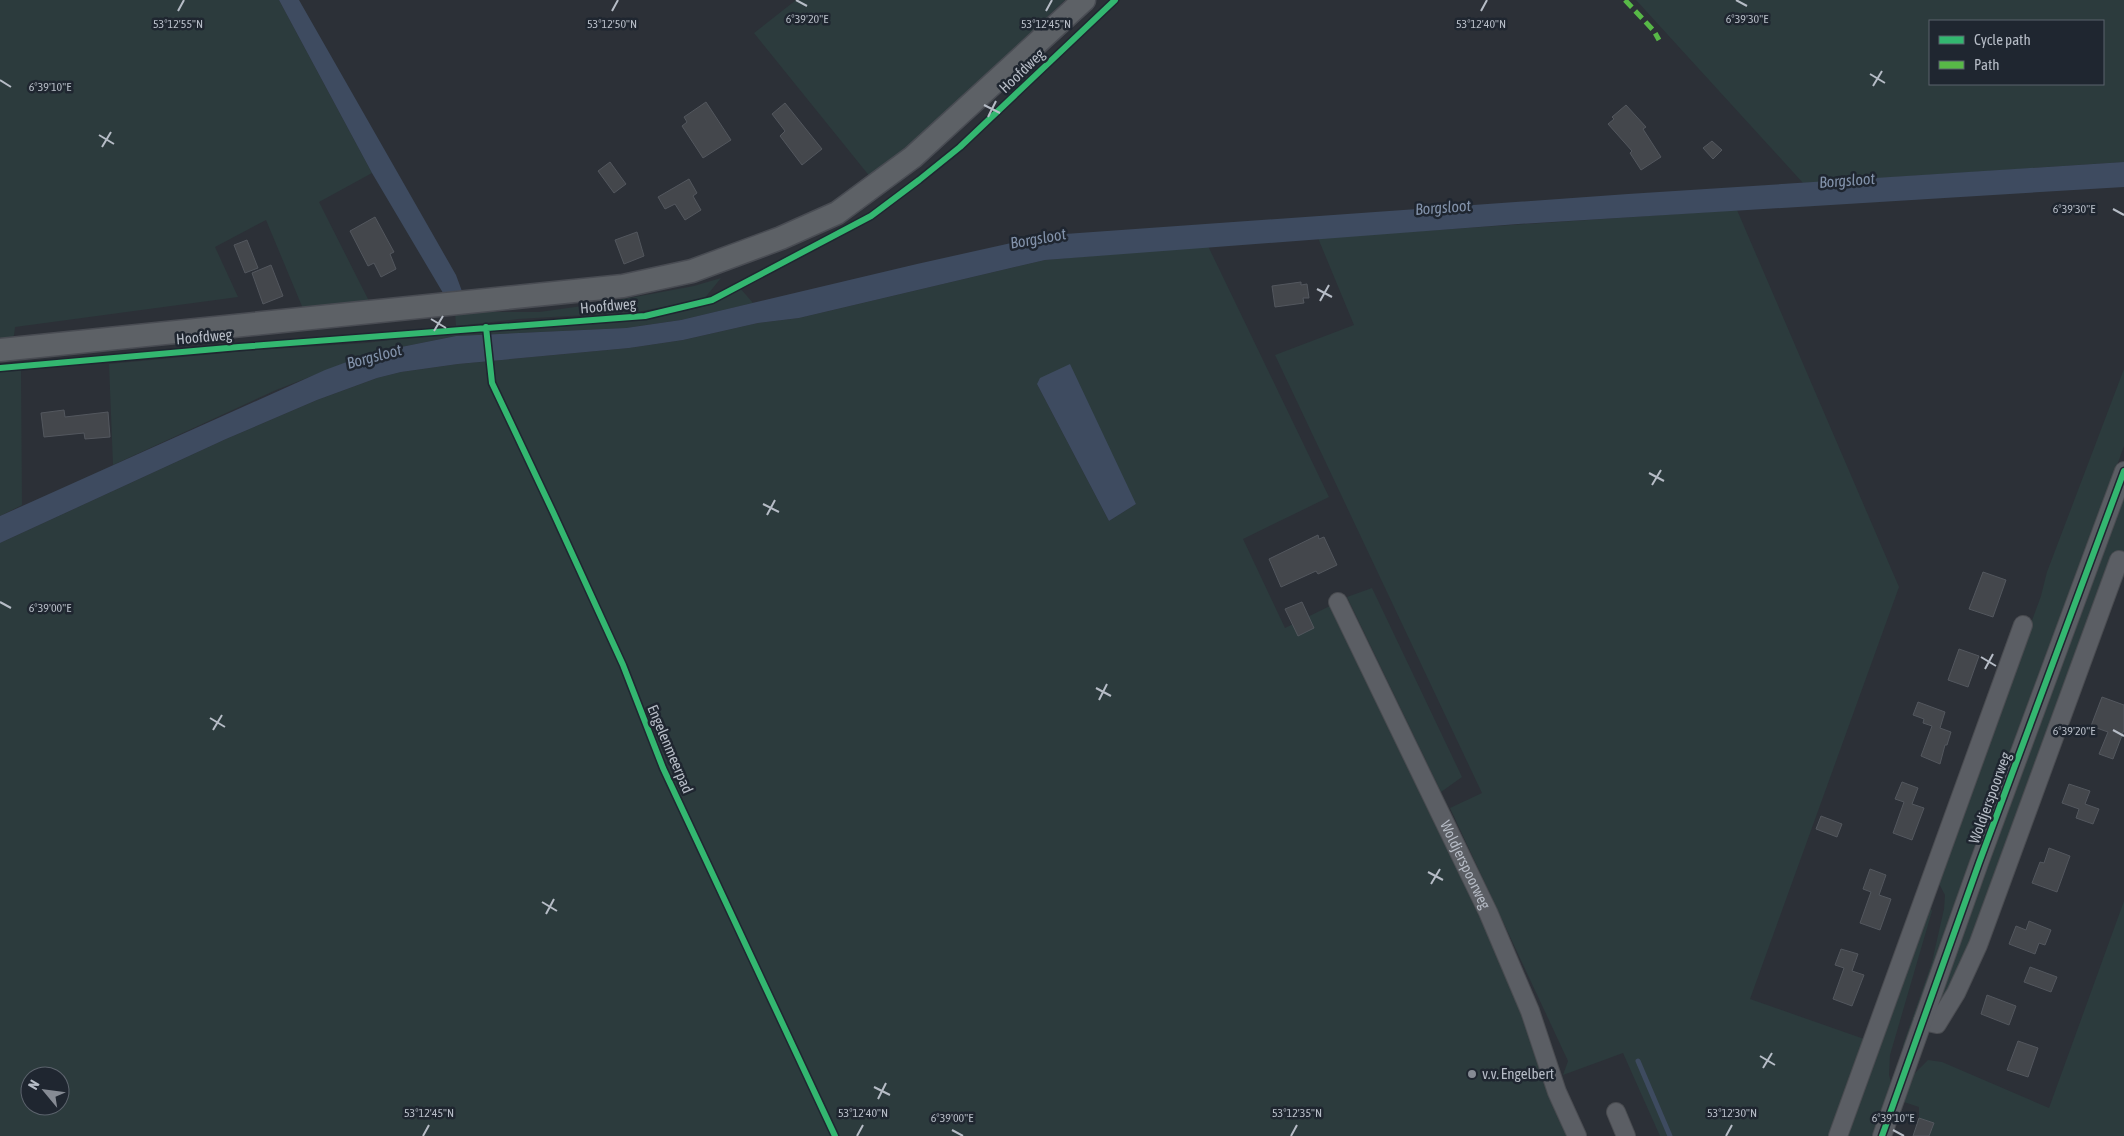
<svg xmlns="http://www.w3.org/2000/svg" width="2124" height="1136" font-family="'Asap Condensed',sans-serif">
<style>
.green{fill:#2c3b3d;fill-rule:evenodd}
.water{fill:#3e4b60}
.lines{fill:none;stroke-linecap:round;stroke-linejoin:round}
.stream{stroke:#3e4b60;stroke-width:5}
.building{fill:#44474c;stroke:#53575e}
.minor-casing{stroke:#4a4c51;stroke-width:20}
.major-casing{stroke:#494c53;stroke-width:25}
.minor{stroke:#5b5e64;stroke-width:18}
.major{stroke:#5d6166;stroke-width:22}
.quiet{stroke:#58b947;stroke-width:5;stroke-dasharray:10 5;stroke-linecap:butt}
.cycleway-casing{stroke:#1f2630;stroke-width:9}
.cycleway{stroke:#33b770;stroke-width:6}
.ticks{fill:none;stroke:#b6bcc6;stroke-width:2}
.poi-dot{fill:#868b94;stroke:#1f2630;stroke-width:2}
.labels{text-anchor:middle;stroke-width:5;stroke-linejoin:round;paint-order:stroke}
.street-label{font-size:15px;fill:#b6bcc6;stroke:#1f2630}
.poi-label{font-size:15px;fill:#b6bcc6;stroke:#1f2630;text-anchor:start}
.water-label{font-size:16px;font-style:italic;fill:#8292aa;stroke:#1f2630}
.ticks-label{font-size:12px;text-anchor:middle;fill:#b6bcc6;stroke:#1f2630;stroke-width:5;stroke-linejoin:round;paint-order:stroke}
</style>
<rect width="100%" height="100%" fill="#2c3037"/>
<path class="green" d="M 0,0 L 279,0 L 372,173 L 319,202 L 371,305 L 304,311 L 266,220 L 215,247 L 238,297 L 15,327 L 14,335 L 10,342 L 0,343 Z
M 796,0 L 1065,0 L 966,94 L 871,178 L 754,33 Z
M 1636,0 L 2124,0 L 2124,162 L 1803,183 ZM 1930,21 L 2103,21 L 2103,84 L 1930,84 Z
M 1737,210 L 1899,587 L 1750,999 L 1867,1040 L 1833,1136 L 1660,1136 L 1623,1053 L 1563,1075 L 1568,1061 L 1450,808 L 1482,793 L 1275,355 L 1354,325 L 1318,238 Z
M 1208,246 L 1329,497 L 1243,539 L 1285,628 L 1334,604 L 1518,997 L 1570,1136 L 0,1136 L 0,543 L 226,439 L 317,400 L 377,378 L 401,372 L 458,364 L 629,348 L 683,340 L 758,323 L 799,318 L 1045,260 ZM 1037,384 L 1136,504 L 1109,521 ZM 30,1076 L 60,1076 L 60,1106 L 30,1106 Z
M 721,278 L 704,299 L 637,312 L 518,319 L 456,326 L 455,312 L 539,312 L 597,304 L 694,286 Z
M 740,288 L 753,303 L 681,320 L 626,328 L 456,336 L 371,353 L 276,390 L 113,465 L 109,364 L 256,350 L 366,343 L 456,332 L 626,321 L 698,308 L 716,301 Z
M 2124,369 L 2124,446 L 1902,1060 L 1903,1045 L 1932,962 L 1944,909 L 1945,895 L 1937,880 L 2041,596 L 2047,572 Z
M 21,370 L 22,505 L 0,516 L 0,372 Z
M 2124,489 L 2124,558 L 1972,945 L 1940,1008 L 1937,1005 Z
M 1372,588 L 1462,777 L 1441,792 L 1347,597 Z
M 2124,901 L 2124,1136 L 1929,1136 L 1934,1123 L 1919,1118 L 1919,1107 L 1904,1102 L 1914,1074 L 1928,1060 L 1942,1062 L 2049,1108 Z
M 1928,903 L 1932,911 L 1890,1055 L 1889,1075 L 1892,1086 L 1874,1136 L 1844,1136 Z"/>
<path class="water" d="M 279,0 L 299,0 L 456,275 L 463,294 L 446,298 L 372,173 Z
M 2124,162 L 2124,187 L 1518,224 L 1045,260 L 799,318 L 758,323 L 683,340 L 629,348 L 458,364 L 401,372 L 377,378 L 317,400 L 226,439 L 0,543 L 0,516 L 325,370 L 371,353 L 456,336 L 626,328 L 681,320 L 917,264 L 1029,239 L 1065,234 L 1628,194 Z
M 1070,364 L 1136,504 L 1109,521 L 1037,384 L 1040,378 Z"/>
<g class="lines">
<path class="stream" d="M 1638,1061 L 1670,1136"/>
</g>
<path class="building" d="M 706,102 L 731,140 L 703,158 L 682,126 L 687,122 L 684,117 Z
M 785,103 L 822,149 L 802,165 L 780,136 L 785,131 L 772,114 Z
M 1626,105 L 1646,127 L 1643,129 L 1661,157 L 1641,170 L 1630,153 L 1632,151 L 1608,124 L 1614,119 L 1612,117 Z
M 1712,141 L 1722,150 L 1713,159 L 1703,148 Z
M 610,162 L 626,184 L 614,193 L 598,171 Z
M 689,179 L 697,193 L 693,196 L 701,210 L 685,220 L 675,204 L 665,209 L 658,197 Z
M 375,217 L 394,252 L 390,254 L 396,269 L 381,277 L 374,263 L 368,266 L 350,231 Z
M 637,232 L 644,256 L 624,264 L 615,240 Z
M 247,240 L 258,268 L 245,273 L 234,245 Z
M 271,265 L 283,296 L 263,304 L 252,273 Z
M 1301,282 L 1301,285 L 1307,284 L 1309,298 L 1303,298 L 1304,303 L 1275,307 L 1272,286 Z
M 64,410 L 65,417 L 108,412 L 110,437 L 85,439 L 84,433 L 44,437 L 41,413 Z
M 1318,535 L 1319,539 L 1324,537 L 1337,565 L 1318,574 L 1316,571 L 1281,587 L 1269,559 Z
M 1983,572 L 2006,580 L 1993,617 L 1969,609 Z
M 1302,602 L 1314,628 L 1298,636 L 1285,609 Z
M 1959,649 L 1979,656 L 1968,687 L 1948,680 Z
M 2102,697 L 2124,705 L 2124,730 L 2113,759 L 2099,754 L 2108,732 L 2091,726 Z
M 1918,702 L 1945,712 L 1940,728 L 1951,732 L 1947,745 L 1945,745 L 1940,764 L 1921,756 L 1932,726 L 1923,723 L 1924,719 L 1913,715 Z
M 1902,782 L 1918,788 L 1912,804 L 1924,808 L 1912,840 L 1893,833 L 1904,802 L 1895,799 Z
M 2069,784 L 2090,791 L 2085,804 L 2099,809 L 2093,824 L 2076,818 L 2079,809 L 2062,803 Z
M 1821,816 L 1842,824 L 1837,837 L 1816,829 Z
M 2049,848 L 2070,856 L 2057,892 L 2032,883 L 2040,862 L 2044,863 Z
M 1870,869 L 1886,875 L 1879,895 L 1891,899 L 1880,930 L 1860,923 L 1871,892 L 1863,889 Z
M 2029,921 L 2051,930 L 2045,945 L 2039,943 L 2035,954 L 2009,944 L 2016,926 L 2026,930 Z
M 1841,949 L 1858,954 L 1852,971 L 1864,975 L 1852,1006 L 1833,999 L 1844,968 L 1835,965 Z
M 2030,967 L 2057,977 L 2051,992 L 2024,982 Z
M 1987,995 L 2016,1006 L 2009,1025 L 1981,1014 Z
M 2018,1041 L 2038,1048 L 2028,1077 L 2007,1070 Z
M 1919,1118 L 1934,1123 L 1929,1136 L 1913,1136 Z"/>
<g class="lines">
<defs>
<g id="minor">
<path id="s1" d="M 1338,602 L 1488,912 L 1530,1011 L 1557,1092 L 1577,1136"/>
<path d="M 1923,1021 L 1937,1024 L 1956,993 L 1978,945 L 2119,560"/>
<path d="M 1616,1112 L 1626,1136"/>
<path d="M 1838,1136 L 2023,625"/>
<path d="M 1882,1136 L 1979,863 L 2124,471"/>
</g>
<path id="major" d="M 0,350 L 623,286 L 692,271 L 781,238 L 837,213 L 913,157 L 1084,0"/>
</defs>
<use href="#minor" class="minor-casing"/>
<use href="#major" class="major-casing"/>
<use href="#minor" class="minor"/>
<use href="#major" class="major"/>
<path class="quiet" d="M 1625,0 L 1654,31 L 1659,40"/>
<defs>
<path id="cycleway" d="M 486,327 L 492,383 L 553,512 L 623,665 L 663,768 L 835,1136
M 0,368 L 239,347 L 645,316 L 712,300 L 871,216 L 919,180 L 960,147 L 1115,0
M 1882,1136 L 1979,863 L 2124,471"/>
</defs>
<use href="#cycleway" class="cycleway-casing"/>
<use href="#cycleway" class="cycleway"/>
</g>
<path class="ticks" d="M 796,0 L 807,6M 1736,0 L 1747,6M 178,11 L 184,0M 612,11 L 618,0M 1046,11 L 1052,0M 1481,11 L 1487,0M 1870,74 L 1885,83M 0,80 L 11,87M 1873,86 L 1882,71M 984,105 L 1000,113M 988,117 L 996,101M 99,135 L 114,144M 102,147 L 111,132M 2113,209 L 2124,215M 1317,289 L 1332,297M 1320,301 L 1329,285M 431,319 L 446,328M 434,331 L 443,316M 1649,473 L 1664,481M 1652,485 L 1661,470M 763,504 L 779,512M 767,515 L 775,500M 0,602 L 11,608M 1981,657 L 1996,666M 1985,669 L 1993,654M 1096,688 L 1111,696M 1099,700 L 1107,684M 210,718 L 225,727M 213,730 L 222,715M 2113,730 L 2124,736M 1428,872 L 1443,880M 1431,884 L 1440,869M 542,902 L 557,911M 546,914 L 554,899M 1760,1056 L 1775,1065M 1763,1068 L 1772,1053M 874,1087 L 890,1095M 878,1099 L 886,1083M 952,1130 L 963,1136M 1893,1130 L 1904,1136M 423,1136 L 429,1125M 857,1136 L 863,1125M 1291,1136 L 1297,1125M 1726,1136 L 1732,1125"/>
<circle class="poi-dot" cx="1472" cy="1074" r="5"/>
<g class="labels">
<g class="street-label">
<text transform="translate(1022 71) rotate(-44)" y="5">Hoofdweg</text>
<text transform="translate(608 306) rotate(-5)" y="5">Hoofdweg</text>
<text transform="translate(204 337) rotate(-5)" y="5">Hoofdweg</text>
<text transform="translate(670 749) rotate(67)" y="5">Engelenmeerpad</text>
<text transform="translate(1990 798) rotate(-70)" y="5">Woldjerspoorweg</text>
<text dy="5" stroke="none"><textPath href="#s1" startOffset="292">Woldjerspoorweg</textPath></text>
</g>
<g class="poi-label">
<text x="1482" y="1079">v.v. Engelbert</text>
</g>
<g class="water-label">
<text transform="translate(1847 180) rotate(-4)" y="6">Borgsloot</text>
<text transform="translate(1443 207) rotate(-4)" y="6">Borgsloot</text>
<text transform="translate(1038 238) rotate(-10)" y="6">Borgsloot</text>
<text transform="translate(374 356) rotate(-15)" y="6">Borgsloot</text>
</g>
</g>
<g class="ticks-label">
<text x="807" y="23">6°39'20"E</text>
<text x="1747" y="23">6°39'30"E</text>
<text x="1046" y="28">53°12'45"N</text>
<text x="1481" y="28">53°12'40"N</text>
<text x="178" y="28">53°12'55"N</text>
<text x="612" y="28">53°12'50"N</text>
<text x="50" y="91">6°39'10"E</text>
<text x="2074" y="213">6°39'30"E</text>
<text x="50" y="612">6°39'00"E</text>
<text x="2074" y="735">6°39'20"E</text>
<text x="429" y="1117">53°12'45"N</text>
<text x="863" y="1117">53°12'40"N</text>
<text x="1297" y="1117">53°12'35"N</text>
<text x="1732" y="1117">53°12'30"N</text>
<text x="952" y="1122">6°39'00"E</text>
<text x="1893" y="1122">6°39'10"E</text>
</g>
<rect x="1929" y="20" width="175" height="65" fill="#1f2630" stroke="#5b626c"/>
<rect x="1939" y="36" width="25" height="8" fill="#33b770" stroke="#5b626c"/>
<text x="1974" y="45" font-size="15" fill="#b6bcc6">Cycle path</text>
<rect x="1939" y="61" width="25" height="8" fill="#58b947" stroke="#5b626c"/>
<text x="1974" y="70" font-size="15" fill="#b6bcc6">Path</text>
<g transform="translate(45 1091) rotate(299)"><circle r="24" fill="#1f2630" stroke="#5b626c"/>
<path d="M0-4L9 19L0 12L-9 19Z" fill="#868b94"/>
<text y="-8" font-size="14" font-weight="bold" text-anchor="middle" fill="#b6bcc6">N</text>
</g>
</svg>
